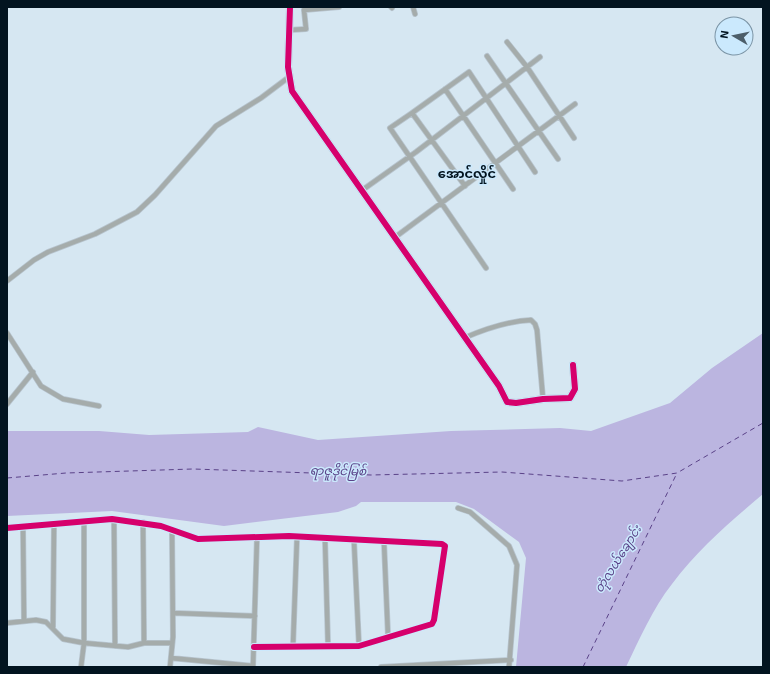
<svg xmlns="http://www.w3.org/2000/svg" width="770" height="674" font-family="'Exo 2','Noto Sans Myanmar',sans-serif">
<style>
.water{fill:#bbb5e0}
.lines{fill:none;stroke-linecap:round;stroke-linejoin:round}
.ferry{stroke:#5a4288;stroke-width:1;stroke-dasharray:5 4;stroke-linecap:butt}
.minor-casing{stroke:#b7c4ce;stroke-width:6}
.tertiary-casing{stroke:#b7c4ce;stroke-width:8}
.minor{stroke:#a5acab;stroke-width:4.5}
.tertiary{stroke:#a5acab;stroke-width:5.5}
.cycleway-casing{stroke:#cbe9fd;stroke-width:8}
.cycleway{stroke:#d6006c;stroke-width:6}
.labels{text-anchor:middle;stroke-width:3;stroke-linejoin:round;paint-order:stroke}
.water-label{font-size:12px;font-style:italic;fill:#5a4288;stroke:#cbe9fd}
.quarter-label{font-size:13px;font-weight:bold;fill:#021420;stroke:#cbe9fd}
</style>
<rect width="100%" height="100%" fill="#d6e7f2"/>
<path class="water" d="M 763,333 L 763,494 C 729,523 699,548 672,584 C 653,608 639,640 626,667 L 516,667 L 526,558 L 519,542 L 474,509 L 456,502 L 361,502 L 356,506 L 338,512 L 224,526 L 112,511 L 7,516 L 7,431 L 99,431 L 149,435 L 248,432 L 258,427 L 318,440 L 451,431 L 560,428 L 591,431 L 670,403 L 712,368 Z"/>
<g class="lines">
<path class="ferry" d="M 7,478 L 66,473 L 193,469 L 371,475 L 502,472 L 622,481 L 677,473 L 763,423
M 583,667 L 677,473"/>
<defs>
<path id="minor" d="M 391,7 L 392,8
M 413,7 L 415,14
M 290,30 L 306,29 L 304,10 L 339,7
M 507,42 L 527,67 L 574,138
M 487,56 L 558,159
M 445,89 L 513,189
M 412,113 L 390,128 L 486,268
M 465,186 L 412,113 L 469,72 L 535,172
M 361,191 L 416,152 L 540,57
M 394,238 L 575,104
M 7,281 L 34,260 L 48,252 L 95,234 L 137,212 L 155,195 L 216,126 L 261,98 L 289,77
M 7,333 L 41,386 L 63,399 L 99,406
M 464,338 C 485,329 508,321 531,320 L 535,324 L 537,330 L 543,399
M 7,404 L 33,372
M 458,508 L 470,512 L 509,546 L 517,565 L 509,667
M 114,519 L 115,646
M 143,522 L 144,643
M 23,526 L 24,621
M 7,528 L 112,519 L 161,526 L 198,539 L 289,536 L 442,544 L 445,546 L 434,620 L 432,624 L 359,646 L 254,647
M 325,539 L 328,646
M 354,541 L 359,646
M 384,542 L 388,636
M 173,613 L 255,616
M 7,623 L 36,620 L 46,622 L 63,639 L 84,643 L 128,647 L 144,643 L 172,643
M 53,627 L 54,524
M 293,646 L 297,537
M 171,658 L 253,666
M 81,667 L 84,643 L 84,521
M 170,667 L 173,637 L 172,531
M 253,667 L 257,537
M 381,667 L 511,660"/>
<path id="tertiary" d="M 290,7 L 288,67 L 292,91 L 499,386 L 507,402 L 516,403 L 543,399 L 570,398 L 575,389 L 573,365"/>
</defs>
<use href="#minor" class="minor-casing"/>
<use href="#tertiary" class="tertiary-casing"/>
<use href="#minor" class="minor"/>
<use href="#tertiary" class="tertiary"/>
<defs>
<path id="cycleway" d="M 290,7 L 288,67 L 292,91 L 499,386 L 507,402 L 516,403 L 543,399 L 570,398 L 575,389 L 573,365
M 7,528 L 112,519 L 161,526 L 198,539 L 289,536 L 442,544 L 445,546 L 434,620 L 432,624 L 359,646 L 254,647"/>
</defs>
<use href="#cycleway" class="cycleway-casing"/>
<use href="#cycleway" class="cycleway"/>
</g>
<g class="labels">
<g class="water-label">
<text transform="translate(338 471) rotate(1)" y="4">ရာဇူဒိုင်မြစ်</text>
<text transform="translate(618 559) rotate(-58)" y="4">တုံလယ်ချောင်း</text>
</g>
<g class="quarter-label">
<text x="467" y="178">အောင်လှိုင်</text>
</g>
</g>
<rect width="770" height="674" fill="none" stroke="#021420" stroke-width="16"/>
<g transform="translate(734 36) rotate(279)"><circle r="19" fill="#cbe9fd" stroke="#7b94a5"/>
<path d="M0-3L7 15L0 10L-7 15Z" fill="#4c5e6a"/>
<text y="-6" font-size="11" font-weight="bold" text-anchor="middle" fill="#021420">N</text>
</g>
</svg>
